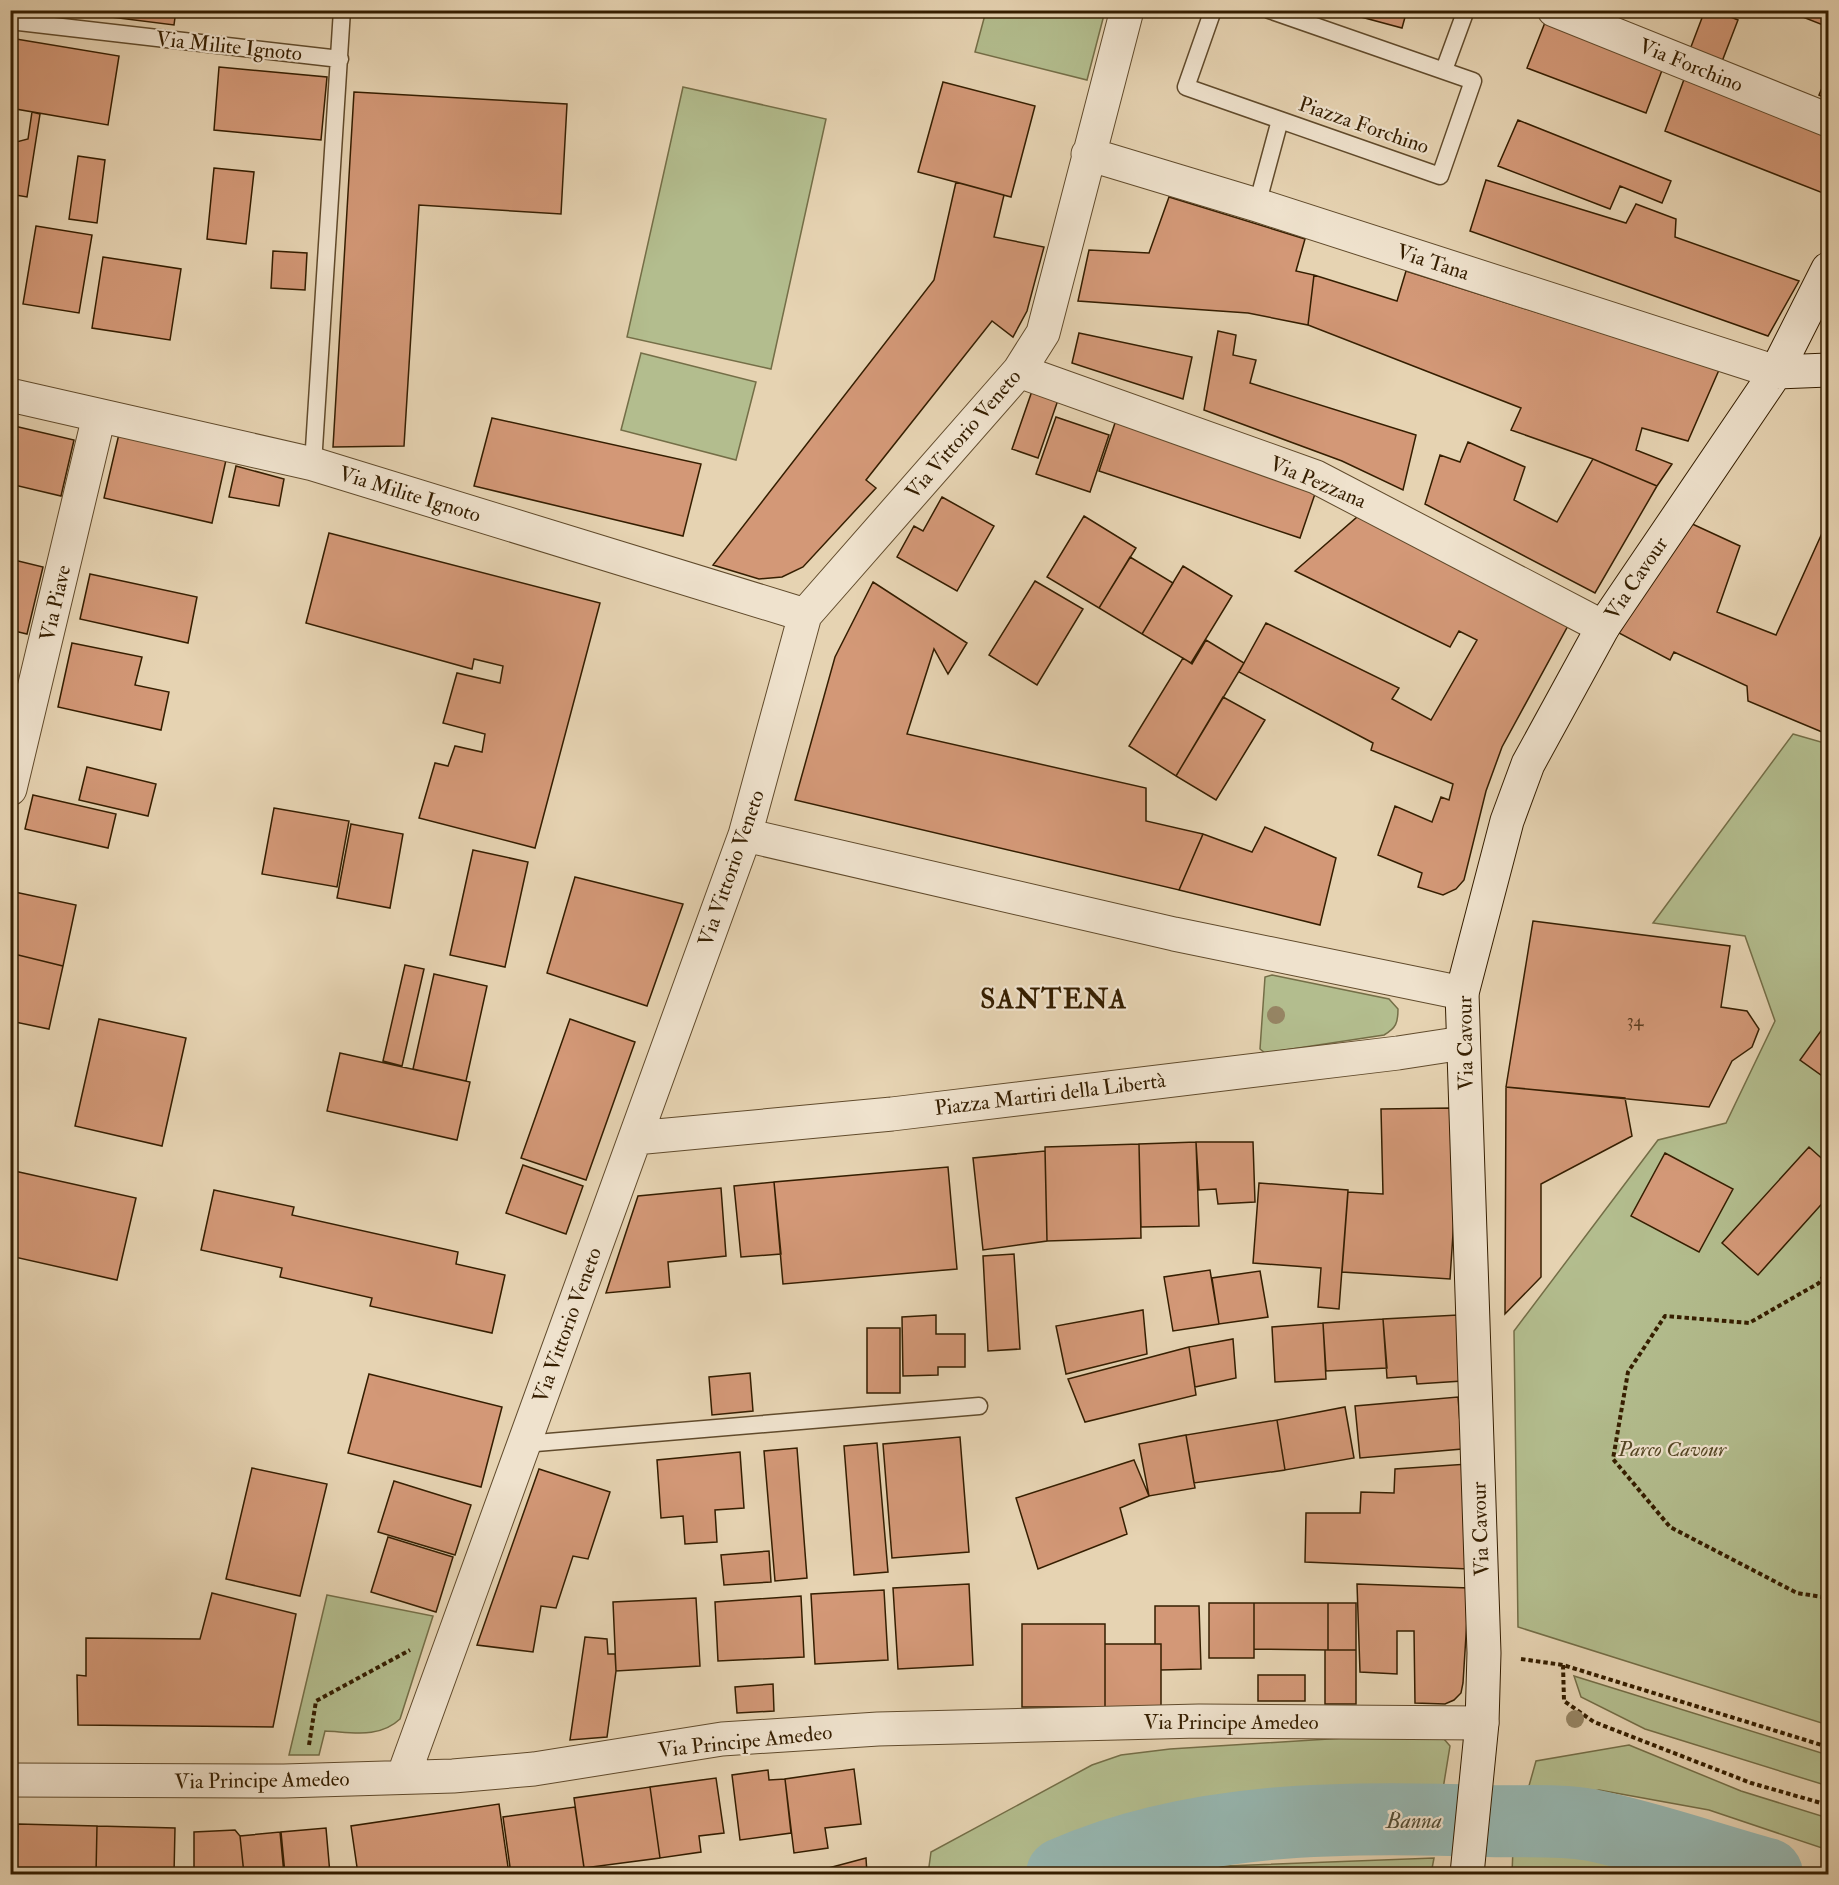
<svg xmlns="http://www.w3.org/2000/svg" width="1839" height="1885" font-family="'IM FELL Double Pica',serif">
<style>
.green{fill:#b3bd8e;stroke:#746e47;stroke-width:1.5}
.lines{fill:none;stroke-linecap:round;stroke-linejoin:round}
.river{stroke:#97b7b1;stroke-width:72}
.building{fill:#d39877;stroke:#351e00;stroke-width:1.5}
.lane-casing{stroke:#614b2c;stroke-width:19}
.street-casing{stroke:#614b2c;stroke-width:35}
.secondary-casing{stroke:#351e00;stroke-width:35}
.path{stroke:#351e00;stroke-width:4;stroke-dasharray:4.5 3;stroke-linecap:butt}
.lane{stroke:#efe2cd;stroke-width:16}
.street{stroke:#efe2cd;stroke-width:33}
.secondary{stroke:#efe2cd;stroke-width:33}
.tree{fill:#968564}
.labels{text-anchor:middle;stroke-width:4.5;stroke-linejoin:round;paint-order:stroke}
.number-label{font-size:18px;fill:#5c3c1e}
.street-label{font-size:21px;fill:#351e00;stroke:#efe2cd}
.park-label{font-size:21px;font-style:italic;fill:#544624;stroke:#efe2cd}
.water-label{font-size:22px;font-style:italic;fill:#524c35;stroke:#efe2cd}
.district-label{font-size:27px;font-weight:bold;letter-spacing:1.5px;fill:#351e00;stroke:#efe2cd}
</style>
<rect width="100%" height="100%" fill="#e6d3b2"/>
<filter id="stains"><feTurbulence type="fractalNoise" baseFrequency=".00333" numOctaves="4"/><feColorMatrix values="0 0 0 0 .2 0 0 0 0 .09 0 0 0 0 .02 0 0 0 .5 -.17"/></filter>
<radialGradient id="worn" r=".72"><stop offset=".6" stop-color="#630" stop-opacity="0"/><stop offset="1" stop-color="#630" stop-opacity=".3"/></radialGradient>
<path class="green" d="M 986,11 L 1105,11 L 1087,80 L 975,52 Z
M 683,87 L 826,119 L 771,369 L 627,337 Z
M 641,353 L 756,382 L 736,460 L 621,430 Z
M 1793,734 L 1828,744 L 1828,1725 L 1518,1627 L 1514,1331 L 1658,1140 L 1726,1123 L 1775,1021 L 1745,936 L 1653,923 Z
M 1272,975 L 1389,999 L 1398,1009 C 1398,1023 1396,1028 1384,1035 L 1265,1053 L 1260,1049 L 1265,977 Z
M 327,1595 L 433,1616 L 400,1719 C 379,1739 351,1732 325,1731 L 319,1755 L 289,1755 Z
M 1574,1676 L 1828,1755 L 1828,1786 L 1645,1729 L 1581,1697 Z
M 1438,1732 L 1450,1746 L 1442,1795 L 1116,1818 L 1072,1839 L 1022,1874 L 928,1874 L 931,1852 L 1092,1765 L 1121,1755 L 1170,1749 Z
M 1629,1745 L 1741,1791 L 1828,1818 L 1828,1850 L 1709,1810 L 1599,1790 L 1523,1807 L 1536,1761 Z
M 1609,1846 L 1720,1874 L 1512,1874 L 1513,1848 Z
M 1434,1858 L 1431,1874 L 1191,1874 L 1224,1866 Z"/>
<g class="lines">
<path class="river" d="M 1062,1874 C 1193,1816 1346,1816 1487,1821 C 1519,1822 1560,1819 1591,1825 C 1650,1837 1709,1858 1767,1874"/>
</g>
<path class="building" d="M 55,10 L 176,10 L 174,25 Z
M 1335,10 L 1407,10 L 1402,28 Z
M 1705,10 L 1714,10 L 1738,20 L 1721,64 L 1689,52 Z
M 1785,10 L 1828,10 L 1828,27 Z
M 1546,20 L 1664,65 L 1646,113 L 1527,68 Z
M 10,38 L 119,56 L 108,125 L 10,108 Z
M 219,67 L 327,77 L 321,140 L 214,130 Z
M 1686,74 L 1828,129 L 1828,195 L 1665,131 Z
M 1828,74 L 1828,99 L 1819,95 Z
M 943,82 L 1035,106 L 1011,197 L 918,172 Z
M 354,92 L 567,104 L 561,214 L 419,205 L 404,446 L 333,447 Z
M 32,112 L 40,114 L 27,197 L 10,194 L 10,174 L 16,142 L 28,139 Z
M 1518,120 L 1671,181 L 1662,203 L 1620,186 L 1610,209 L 1498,166 Z
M 78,156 L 105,160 L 97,223 L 69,219 Z
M 214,168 L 254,172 L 246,244 L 207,239 Z
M 1486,180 L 1626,223 L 1636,204 L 1676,219 L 1675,237 L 1799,281 L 1768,336 L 1470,231 Z
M 956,182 L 1004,195 L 994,237 L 1044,247 L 1027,311 L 1013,337 L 992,321 L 866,480 L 876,488 L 803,567 L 782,577 L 759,579 L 713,565 L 934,280 Z
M 1169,197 L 1305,239 L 1296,271 L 1314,275 L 1308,325 L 1248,313 L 1078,301 L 1089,250 L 1149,253 Z
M 36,226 L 92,235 L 79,313 L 23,304 Z
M 273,251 L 307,253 L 305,290 L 271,288 Z
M 103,257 L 181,269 L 170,340 L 92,328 Z
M 1406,271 L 1719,370 L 1688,441 L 1642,428 L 1636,450 L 1672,464 L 1657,486 L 1593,459 L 1511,430 L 1521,408 L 1308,325 L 1314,275 L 1397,301 Z
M 1218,331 L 1236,335 L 1233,355 L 1256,360 L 1250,383 L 1416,435 L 1403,490 L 1342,461 L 1204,410 Z
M 1079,333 L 1192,357 L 1183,399 L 1072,363 Z
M 1032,391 L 1058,400 L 1038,458 L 1012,449 Z
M 1056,417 L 1109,435 L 1090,492 L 1036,474 Z
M 492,418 L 701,464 L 683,536 L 474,486 Z
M 1116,420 L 1317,488 L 1300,538 L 1099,471 Z
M 10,425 L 74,440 L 61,496 L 10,484 Z
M 119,434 L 226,460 L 212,523 L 104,498 Z
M 1468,442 L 1525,467 L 1514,500 L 1557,522 L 1593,459 L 1657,486 L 1595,593 L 1425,504 L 1440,455 L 1460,462 Z
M 236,466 L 284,479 L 279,506 L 229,497 Z
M 942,497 L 994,526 L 957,591 L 897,557 L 914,526 L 923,531 Z
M 1364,511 L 1570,622 L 1502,747 L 1486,791 L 1464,880 L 1456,889 L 1443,895 L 1418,887 L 1422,873 L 1378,855 L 1395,806 L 1432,822 L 1441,797 L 1449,800 L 1453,784 L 1371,750 L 1373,743 L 1239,672 L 1266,623 L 1399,688 L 1392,699 L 1431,720 L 1477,640 L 1459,631 L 1450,647 L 1295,571 Z
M 1084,516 L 1136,548 L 1099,608 L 1047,577 Z
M 1828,520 L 1828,717 L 1822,732 L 1748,701 L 1747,686 L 1674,652 L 1670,660 L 1619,633 L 1688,522 L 1740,546 L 1717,612 L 1776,635 Z
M 329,533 L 600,603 L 535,848 L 419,818 L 435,763 L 448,766 L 455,746 L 482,752 L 485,734 L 443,723 L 457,673 L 500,683 L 503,666 L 474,659 L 472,669 L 306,623 Z
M 1130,557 L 1173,583 L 1142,634 L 1099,608 Z
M 10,559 L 43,567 L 27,634 L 10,630 Z
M 1183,566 L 1232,596 L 1191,663 L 1142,634 Z
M 90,574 L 197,597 L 188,643 L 80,619 Z
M 1035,581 L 1083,609 L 1037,685 L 989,655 Z
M 873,582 L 967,643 L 948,674 L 934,649 L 907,734 L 1146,788 L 1146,821 L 1203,834 L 1179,890 L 795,800 L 835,657 Z
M 1206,640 L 1244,663 L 1176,776 L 1129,746 L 1183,658 L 1192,664 Z
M 72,643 L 142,657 L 135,685 L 169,692 L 161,730 L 58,707 Z
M 1223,697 L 1265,720 L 1216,800 L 1176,776 Z
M 87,767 L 156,784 L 148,816 L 79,800 Z
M 33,795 L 116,814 L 108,848 L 25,829 Z
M 274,808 L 349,821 L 337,887 L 262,874 Z
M 351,824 L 403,834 L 390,908 L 337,898 Z
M 1265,827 L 1336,858 L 1320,925 L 1179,890 L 1203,834 L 1252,852 Z
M 473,850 L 528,862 L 505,967 L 450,955 Z
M 575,877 L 683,904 L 647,1006 L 547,973 Z
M 10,891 L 76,905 L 63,966 L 10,953 Z
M 1533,921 L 1730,946 L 1721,1007 L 1747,1011 L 1759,1029 L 1752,1047 L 1732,1061 L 1709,1107 L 1506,1087 Z
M 10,953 L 63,966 L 49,1029 L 10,1021 Z
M 405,965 L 424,969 L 402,1066 L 383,1061 Z
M 434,974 L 487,986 L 466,1081 L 413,1069 Z
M 99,1019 L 186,1038 L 162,1146 L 75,1126 Z
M 570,1019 L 635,1042 L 586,1180 L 521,1158 Z
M 1828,1021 L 1828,1080 L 1800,1060 Z
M 340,1053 L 470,1082 L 457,1140 L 327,1111 Z
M 1506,1087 L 1625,1098 L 1632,1136 L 1541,1184 L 1541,1277 L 1505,1314 Z
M 1451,1108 L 1455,1204 L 1450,1279 L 1342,1272 L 1348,1192 L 1383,1194 L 1381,1109 Z
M 1196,1142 L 1253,1142 L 1255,1202 L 1218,1204 L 1216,1189 L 1199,1190 Z
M 1196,1142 L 1199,1226 L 1141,1227 L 1139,1144 Z
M 1139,1144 L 1141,1238 L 1047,1241 L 1045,1147 Z
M 1809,1147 L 1828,1164 L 1828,1197 L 1758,1275 L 1722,1243 Z
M 1045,1151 L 1047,1241 L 983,1250 L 973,1158 Z
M 1665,1153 L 1733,1189 L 1699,1252 L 1631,1216 Z
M 523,1165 L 583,1186 L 566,1234 L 506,1213 Z
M 948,1167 L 957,1269 L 783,1284 L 774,1182 Z
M 10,1170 L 136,1198 L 117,1280 L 10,1256 Z
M 774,1182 L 781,1254 L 741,1257 L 734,1186 Z
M 1259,1183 L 1348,1190 L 1339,1309 L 1318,1307 L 1321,1268 L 1253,1263 Z
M 721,1188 L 726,1256 L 668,1262 L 670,1287 L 606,1293 L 638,1196 Z
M 214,1190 L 294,1207 L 292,1215 L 458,1252 L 456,1264 L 505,1275 L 492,1333 L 370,1306 L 372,1298 L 280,1277 L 282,1268 L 201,1250 Z
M 1014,1254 L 1020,1349 L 988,1351 L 983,1256 Z
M 1210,1270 L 1219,1324 L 1173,1331 L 1164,1277 Z
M 1260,1271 L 1268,1317 L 1219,1324 L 1212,1278 Z
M 1143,1310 L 1147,1354 L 1066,1374 L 1056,1326 Z
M 936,1315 L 936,1334 L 965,1334 L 965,1367 L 938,1367 L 938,1375 L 903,1376 L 902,1317 Z
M 1458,1315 L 1462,1381 L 1417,1384 L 1416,1376 L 1387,1378 L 1383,1319 Z
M 1383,1319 L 1387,1368 L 1326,1371 L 1323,1323 Z
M 1323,1323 L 1326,1379 L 1275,1382 L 1272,1327 Z
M 867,1328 L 900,1328 L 900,1393 L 867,1393 Z
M 1233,1339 L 1236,1378 L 1195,1387 L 1189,1347 Z
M 1189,1347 L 1196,1395 L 1085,1422 L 1068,1379 Z
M 750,1373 L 753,1411 L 712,1415 L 709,1377 Z
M 369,1374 L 502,1407 L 481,1487 L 348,1453 Z
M 1458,1397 L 1462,1449 L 1360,1458 L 1355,1406 Z
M 1345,1407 L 1354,1458 L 1285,1470 L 1277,1420 Z
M 1277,1420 L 1285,1470 L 1194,1483 L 1186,1435 Z
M 1186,1435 L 1195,1488 L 1149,1496 L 1139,1444 Z
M 960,1437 L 969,1552 L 892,1558 L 883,1444 Z
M 877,1443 L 888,1572 L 854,1575 L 844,1446 Z
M 797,1448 L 807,1578 L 775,1581 L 764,1451 Z
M 740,1452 L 744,1508 L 715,1510 L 717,1542 L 685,1544 L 683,1516 L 661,1518 L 657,1460 Z
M 1134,1460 L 1149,1496 L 1120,1508 L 1127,1534 L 1038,1569 L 1016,1498 Z
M 1468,1464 L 1469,1569 L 1305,1562 L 1306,1513 L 1360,1513 L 1361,1492 L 1394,1493 L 1395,1469 Z
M 252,1468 L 327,1484 L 300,1596 L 226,1579 Z
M 539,1469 L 610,1492 L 588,1559 L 573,1556 L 556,1608 L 541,1606 L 533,1652 L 477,1645 Z
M 394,1481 L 471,1505 L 455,1555 L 378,1532 Z
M 388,1537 L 453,1557 L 436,1612 L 371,1592 Z
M 769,1551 L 771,1582 L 724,1585 L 721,1555 Z
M 969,1584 L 973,1665 L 898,1669 L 893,1588 Z
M 1357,1584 L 1469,1588 L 1463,1683 L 1461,1693 L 1454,1700 L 1445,1704 L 1415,1703 L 1414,1631 L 1397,1631 L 1397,1674 L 1360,1672 Z
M 884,1590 L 888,1660 L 815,1664 L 811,1594 Z
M 212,1593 L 296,1614 L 273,1727 L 78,1725 L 77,1675 L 86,1676 L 86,1638 L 200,1639 Z
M 801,1596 L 804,1657 L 718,1661 L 715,1602 Z
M 696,1598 L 700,1666 L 616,1671 L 613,1602 Z
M 1209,1603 L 1254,1603 L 1254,1658 L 1209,1658 Z
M 1254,1603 L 1328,1603 L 1328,1650 L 1254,1649 Z
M 1328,1603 L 1356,1603 L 1356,1650 L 1328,1650 Z
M 1155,1606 L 1199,1606 L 1201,1669 L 1161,1670 L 1161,1644 L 1155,1644 Z
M 1022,1624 L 1105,1624 L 1105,1707 L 1022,1707 Z
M 585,1637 L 607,1639 L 608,1654 L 615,1654 L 616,1671 L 607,1737 L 570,1740 Z
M 1105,1644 L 1161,1644 L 1161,1707 L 1105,1707 Z
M 1325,1650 L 1356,1650 L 1356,1704 L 1325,1704 Z
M 1258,1675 L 1305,1675 L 1305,1701 L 1258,1701 Z
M 773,1684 L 774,1711 L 737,1713 L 735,1687 Z
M 854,1769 L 861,1824 L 825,1828 L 828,1848 L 794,1853 L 785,1779 Z
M 768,1770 L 769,1780 L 785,1779 L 791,1833 L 740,1840 L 732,1775 Z
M 716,1778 L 724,1833 L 699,1836 L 701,1852 L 660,1858 L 650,1787 Z
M 650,1787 L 660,1858 L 584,1868 L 574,1798 Z
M 499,1804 L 509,1874 L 358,1874 L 351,1826 Z
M 575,1807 L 585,1874 L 511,1874 L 503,1817 Z
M 18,1824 L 97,1826 L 96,1874 L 17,1874 Z
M 97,1826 L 175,1828 L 174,1874 L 96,1874 Z
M 326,1828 L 330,1874 L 285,1874 L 281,1832 Z
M 235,1830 L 240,1836 L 244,1874 L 194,1874 L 194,1832 Z
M 280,1832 L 284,1874 L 244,1874 L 240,1836 Z
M 866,1858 L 867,1874 L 806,1874 Z"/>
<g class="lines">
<defs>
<path id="lane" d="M 1213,10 L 1186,87 L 1440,176 L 1473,81 L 1269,10
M 10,21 L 340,59
M 1444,70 L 1466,10
M 1257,205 L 1280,120
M 313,464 L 342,10
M 524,1444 L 979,1406"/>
<path id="street" d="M 1554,10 L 1828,120
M 1088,154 L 1257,205 L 1776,372
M 1019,371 L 1316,477 L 1603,627
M 10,395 L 313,464 L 805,615
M 10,789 L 99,416
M 745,835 L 1174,934 L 1462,993
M 635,1138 L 892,1114 L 1398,1053 L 1463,1043
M 403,1777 L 745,835 L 805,615 L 1019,371 L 1043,333 L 1127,10
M 10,1780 L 284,1781 L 453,1776 L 534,1769 L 722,1739 L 878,1729 L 1199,1721 L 1482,1723"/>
<path id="secondary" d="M 1776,372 L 1828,370
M 1467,1874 L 1482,1723 L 1484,1653 L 1462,993 L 1507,821 L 1528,764 L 1603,627 L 1776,372 L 1828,269"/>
</defs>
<use href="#lane" class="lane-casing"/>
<use href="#street" class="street-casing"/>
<use href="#secondary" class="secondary-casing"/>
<path class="path" d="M 1822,732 L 1828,735
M 1828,1269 L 1819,1283 L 1749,1323 L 1665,1316 L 1628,1372 L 1613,1459 L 1670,1527 L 1797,1593 L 1828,1598
M 1521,1659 L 1563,1665 L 1828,1747
M 1563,1665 L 1564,1701 L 1594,1722 L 1751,1783 L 1828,1805
M 309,1745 L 316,1701 L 410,1650"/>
<use href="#lane" class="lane"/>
<use href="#street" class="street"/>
<use href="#secondary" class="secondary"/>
</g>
<g class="tree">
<circle cx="1276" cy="1015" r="9"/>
<circle cx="1575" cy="1719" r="9"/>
</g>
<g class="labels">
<g class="number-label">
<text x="1635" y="1026">34</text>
</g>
<g class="street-label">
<text transform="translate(229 46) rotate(6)" y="7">Via Milite Ignoto</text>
<text transform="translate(1691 65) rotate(22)" y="7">Via Forchino</text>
<text transform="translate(1364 125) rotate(19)" y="7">Piazza Forchino</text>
<text transform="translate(1433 262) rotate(18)" y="7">Via Tana</text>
<text transform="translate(963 434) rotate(-49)" y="7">Via Vittorio Veneto</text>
<text transform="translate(1318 482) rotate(23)" y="7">Via Pezzana</text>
<text transform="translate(410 494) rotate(17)" y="7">Via Milite Ignoto</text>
<text transform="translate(1636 578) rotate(-56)" y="7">Via Cavour</text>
<text transform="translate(55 603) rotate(-77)" y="7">Via Piave</text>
<text transform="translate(731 868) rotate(-71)" y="7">Via Vittorio Veneto</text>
<text transform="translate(1465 1043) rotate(-91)" y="7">Via Cavour</text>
<text transform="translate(1050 1094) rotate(-7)" y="7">Piazza Martiri della Libertà</text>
<text transform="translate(567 1325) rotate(-70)" y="7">Via Vittorio Veneto</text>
<text transform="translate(1480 1529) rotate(-92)" y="7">Via Cavour</text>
<text x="1231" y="1729">Via Principe Amedeo</text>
<text transform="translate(745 1741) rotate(-6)" y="7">Via Principe Amedeo</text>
<text transform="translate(262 1780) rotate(-1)" y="7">Via Principe Amedeo</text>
</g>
<g class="park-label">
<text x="1672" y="1456">Parco Cavour</text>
</g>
<g class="water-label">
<text x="1414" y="1828">Banna</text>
</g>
<g class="district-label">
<text x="1054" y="1008">SANTENA</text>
</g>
</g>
<rect width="1839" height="1885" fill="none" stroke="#e6d3b2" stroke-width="36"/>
<rect x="12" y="12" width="1815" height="1861" fill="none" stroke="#351e00" stroke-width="3"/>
<rect x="18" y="18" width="1803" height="1849" fill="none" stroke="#351e00" stroke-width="1.5"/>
<rect width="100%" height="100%" filter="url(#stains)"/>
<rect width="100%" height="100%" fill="url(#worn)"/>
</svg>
